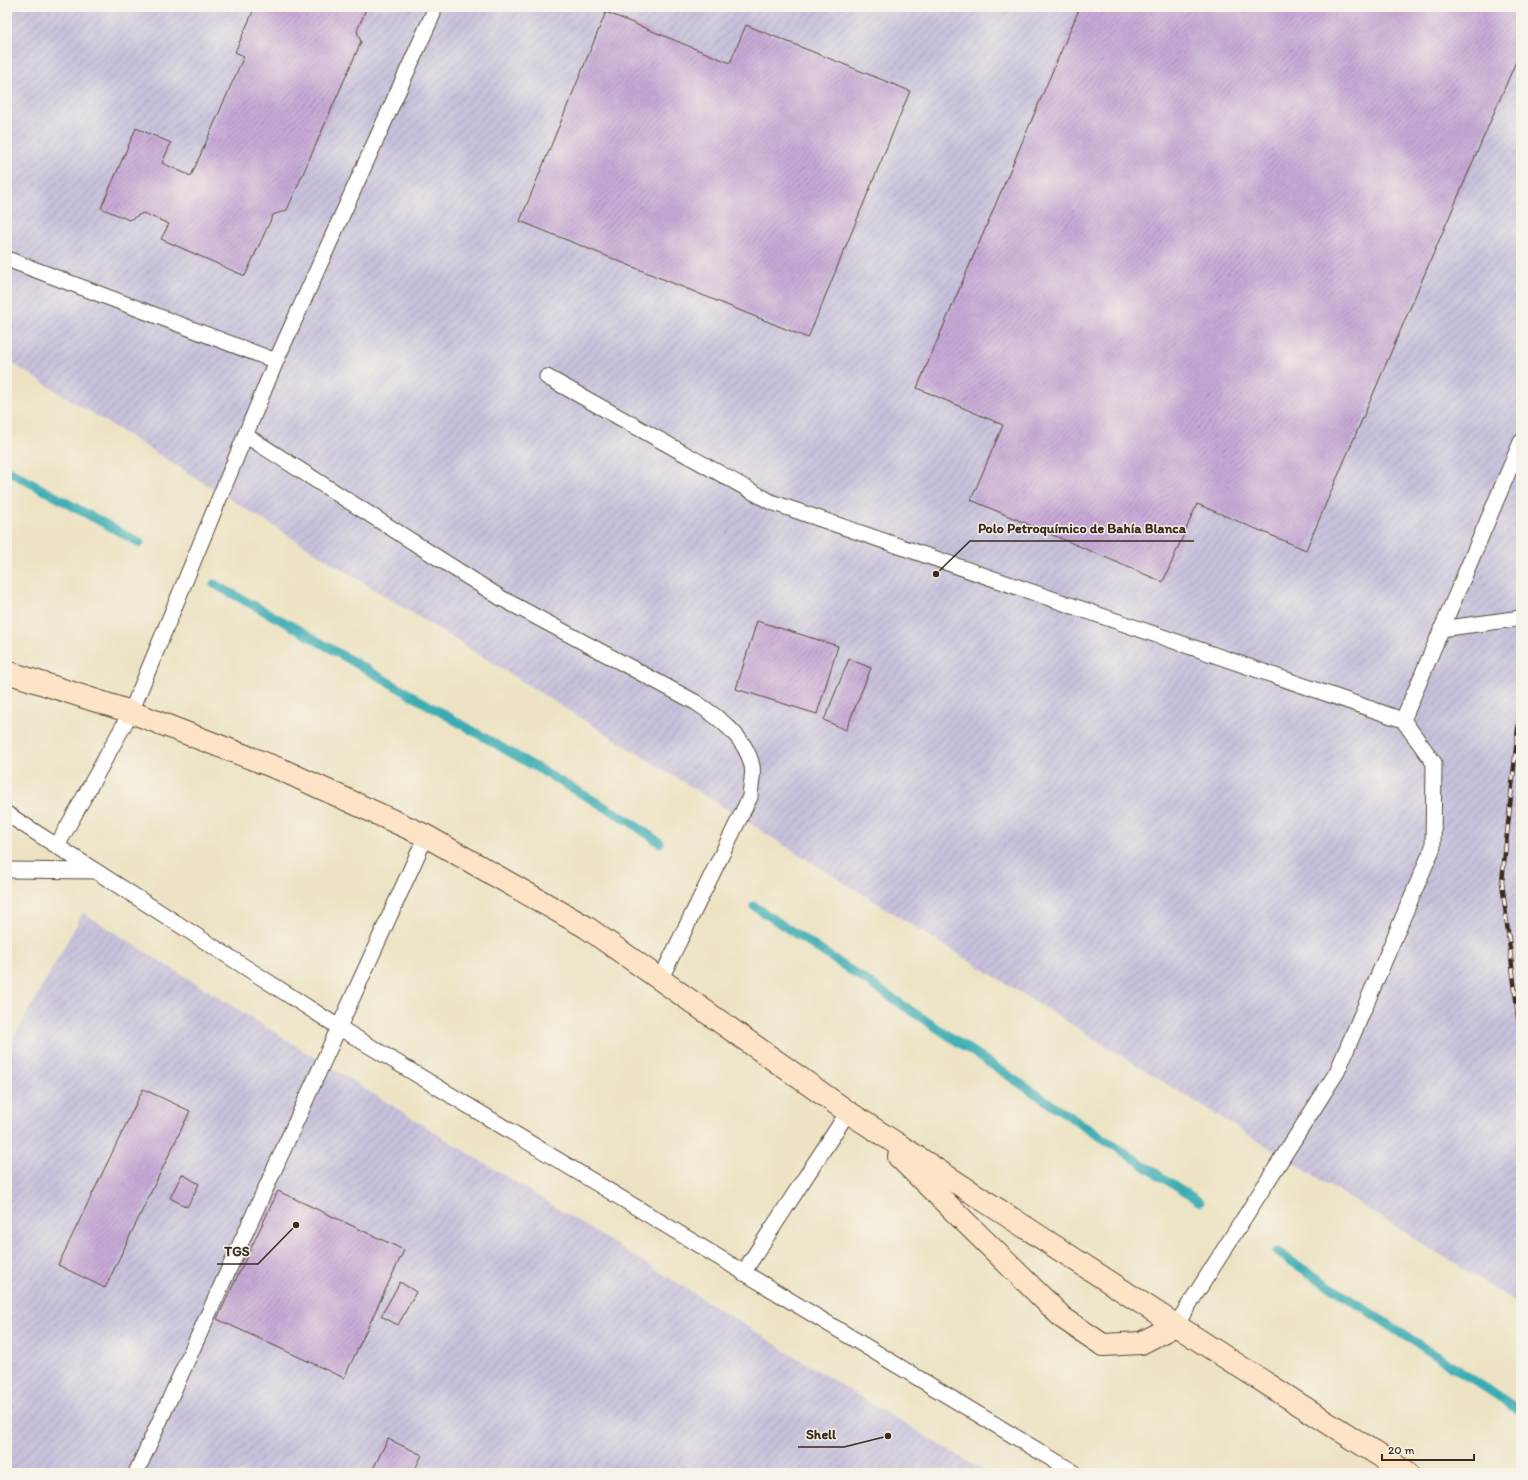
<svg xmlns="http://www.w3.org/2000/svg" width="1528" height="1480" font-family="Itim,sans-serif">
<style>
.industrial{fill:url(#industrial-furrows)}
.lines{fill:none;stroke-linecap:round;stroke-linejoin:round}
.stream{stroke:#3aacb3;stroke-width:9}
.building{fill:url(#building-hatch)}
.lane-casing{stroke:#564637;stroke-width:17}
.secondary-casing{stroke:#564637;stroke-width:24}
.lane{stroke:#fff;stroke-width:15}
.secondary{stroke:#fee4c6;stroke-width:22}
.rail-casing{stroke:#3b2a1e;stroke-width:4.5}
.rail{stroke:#f7f3e8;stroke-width:3;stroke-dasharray:9;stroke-linecap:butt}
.leader{fill:none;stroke:#3b2a1e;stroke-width:1.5}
.callout-dot{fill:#3b2a1e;stroke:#f7f3e8;stroke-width:1.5}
.callout-label{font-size:14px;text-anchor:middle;font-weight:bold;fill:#3b2a1e;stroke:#f7f3e8;stroke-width:3;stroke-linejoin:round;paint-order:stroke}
</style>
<defs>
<pattern id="industrial-furrows" width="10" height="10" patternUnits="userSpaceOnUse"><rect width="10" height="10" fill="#c6c0da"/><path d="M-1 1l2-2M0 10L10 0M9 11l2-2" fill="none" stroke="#aba5bb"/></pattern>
<pattern id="building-hatch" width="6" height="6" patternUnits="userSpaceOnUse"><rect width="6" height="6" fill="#c7a9d6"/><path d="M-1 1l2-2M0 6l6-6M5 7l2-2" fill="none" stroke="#a38aad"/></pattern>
</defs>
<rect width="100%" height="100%" fill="#f7f3e8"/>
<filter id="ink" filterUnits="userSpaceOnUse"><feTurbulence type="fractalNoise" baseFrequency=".025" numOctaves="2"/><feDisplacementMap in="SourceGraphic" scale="8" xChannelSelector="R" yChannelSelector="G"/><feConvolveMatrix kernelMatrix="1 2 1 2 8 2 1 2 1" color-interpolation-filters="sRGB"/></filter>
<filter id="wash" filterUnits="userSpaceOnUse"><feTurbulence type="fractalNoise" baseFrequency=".012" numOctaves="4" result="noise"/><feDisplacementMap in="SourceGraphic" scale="16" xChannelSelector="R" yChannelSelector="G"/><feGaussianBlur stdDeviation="0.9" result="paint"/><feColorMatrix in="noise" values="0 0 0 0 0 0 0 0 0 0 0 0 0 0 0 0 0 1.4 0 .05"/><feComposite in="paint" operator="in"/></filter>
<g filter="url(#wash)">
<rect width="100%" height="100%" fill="#ede3c4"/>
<path class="industrial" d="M 7,7 L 1521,7 L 1521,1305 L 7,360 Z
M 83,913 L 865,1400 L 987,1473 L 7,1473 L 7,1050 Z"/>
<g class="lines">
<path class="stream" d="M 7,470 L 140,543
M 214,584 L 288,624 L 629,821 L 660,843
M 754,906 L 1084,1126 L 1200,1202
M 1277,1252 L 1521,1411"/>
</g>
<g id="blocks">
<path class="building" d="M 255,7 L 360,7 L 366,9 L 357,31 L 361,42 L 287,210 L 273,215 L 245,276 L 161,239 L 169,224 L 143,213 L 129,220 L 101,208 L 136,128 L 171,143 L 162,163 L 191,176 L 244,56 L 235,52 Z
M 1080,7 L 1521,7 L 1521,50 L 1306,550 L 1197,504 L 1163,582 L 971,500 L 1003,425 L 917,388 Z
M 606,12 L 730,63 L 746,25 L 910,91 L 808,338 L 520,221 Z
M 757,621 L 838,646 L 817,714 L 736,689 Z
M 849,659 L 871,668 L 846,730 L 824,720 Z
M 143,1089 L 190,1111 L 105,1288 L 58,1265 Z
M 182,1174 L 199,1184 L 187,1207 L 170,1198 Z
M 278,1191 L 404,1250 L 344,1378 L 217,1319 Z
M 400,1282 L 416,1292 L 398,1325 L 381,1316 Z
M 388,1439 L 422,1455 L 413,1473 L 376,1473 L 372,1471 Z"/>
</g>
</g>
<g filter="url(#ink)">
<use href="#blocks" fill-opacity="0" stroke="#564637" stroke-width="1"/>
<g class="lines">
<defs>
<path id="lane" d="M 7,259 L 276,361
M 547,377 L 771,502 L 1403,720 L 1434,763 L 1433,847 L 1337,1072 L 1176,1325
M 245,435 L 501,598 L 695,702 C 718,717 746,737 752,766 C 754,775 750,788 750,797 L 660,980
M 1441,629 L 1521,618
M 1403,720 L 1521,442
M 7,814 L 340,1028 L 1075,1473
M 57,846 L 131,712 L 276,361 L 433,14
M 7,870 L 96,871
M 743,1273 L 848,1112
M 136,1473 L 426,836"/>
<path id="secondary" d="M 7,672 L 131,712 L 282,770 L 426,836 L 586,927 L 848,1112 L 1214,1350 L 1407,1473
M 899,1157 L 1063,1318 L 1103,1345 L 1141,1343 L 1176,1325"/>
</defs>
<use href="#lane" class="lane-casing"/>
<use href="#secondary" class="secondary-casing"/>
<use href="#lane" class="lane"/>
<use href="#secondary" class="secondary"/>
<defs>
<path id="rail" d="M 1521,700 L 1502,882 L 1521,1041"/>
</defs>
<use href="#rail" class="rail-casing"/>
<use href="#rail" class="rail"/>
</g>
</g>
<path class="leader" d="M936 574L970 541H1194M296 1225L258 1264H217M888 1436L844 1447H798"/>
<g class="callout-dot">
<circle cx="936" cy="574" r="4"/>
<circle cx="296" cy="1225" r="4"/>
<circle cx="888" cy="1436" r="4"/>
</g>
<g class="callout-label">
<text x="1082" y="533">Polo Petroquímico de Bahía Blanca</text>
<text x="237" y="1256">TGS</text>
<text x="821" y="1439">Shell</text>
</g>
<rect width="1528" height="1480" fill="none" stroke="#f7f3e8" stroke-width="24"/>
<path d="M1382 1454v6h92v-6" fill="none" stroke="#3b2a1e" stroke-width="2"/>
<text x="1388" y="1454" font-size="12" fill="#3b2a1e" stroke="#f7f3e8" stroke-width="3" paint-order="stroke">20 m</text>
</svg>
